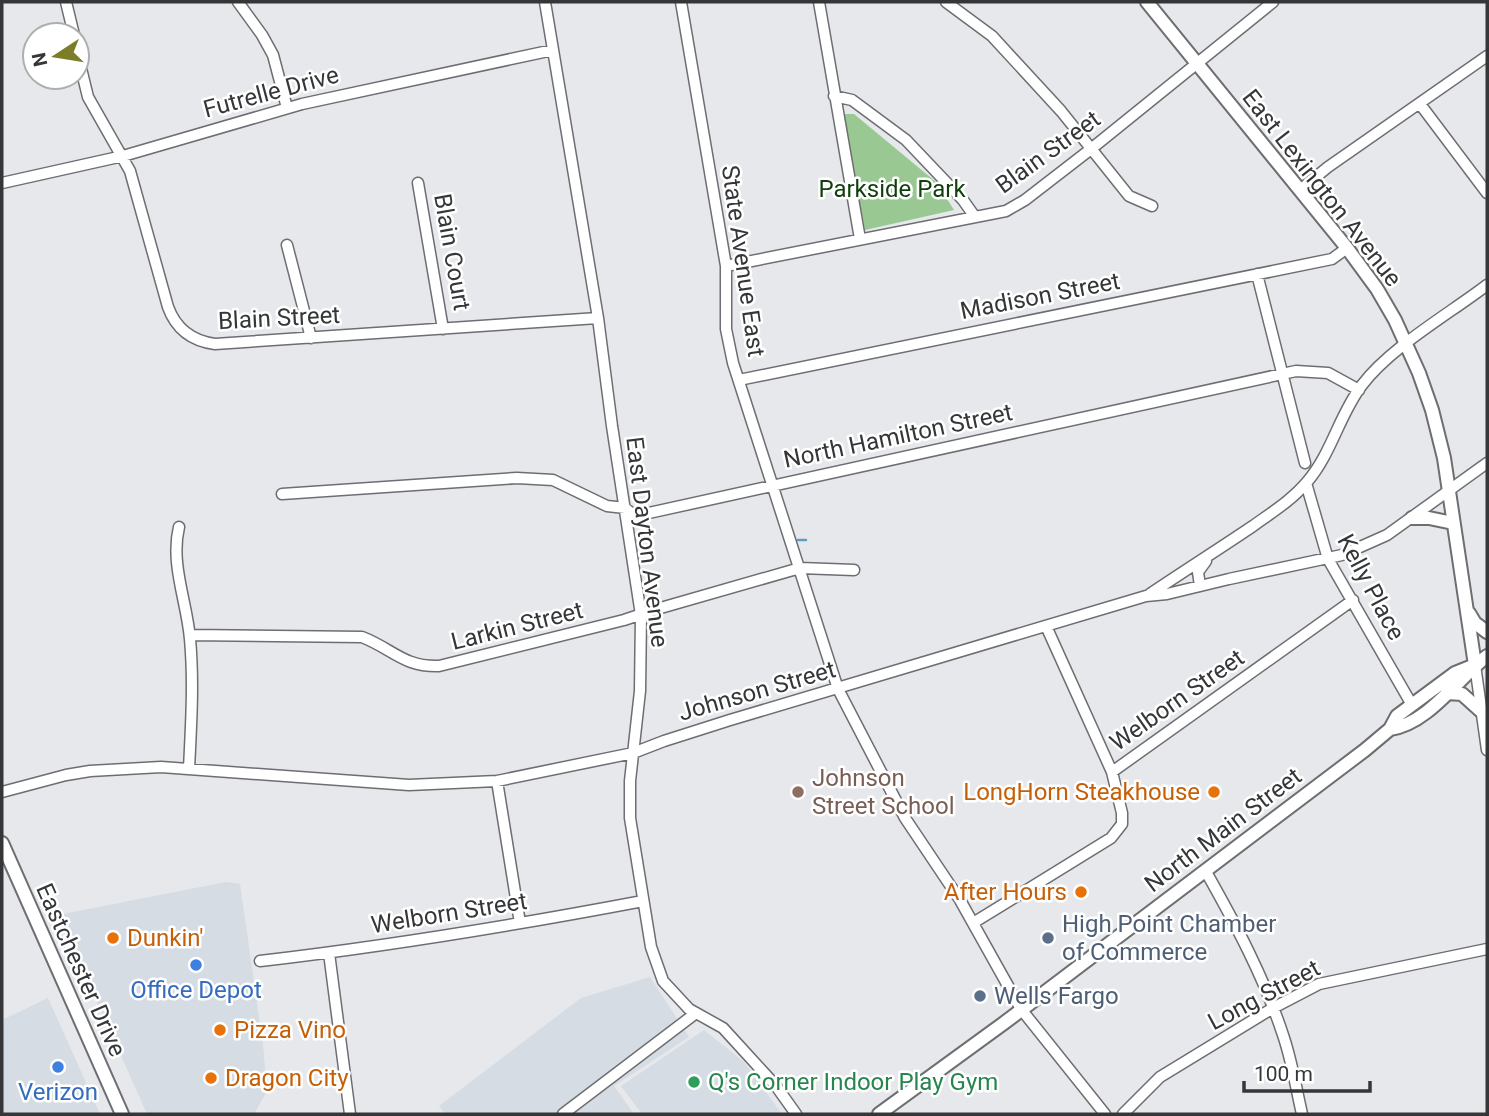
<svg xmlns="http://www.w3.org/2000/svg" width="1489" height="1116" font-family="Roboto,sans-serif">
<style>
.built{fill:#d5dce4}
.green{fill:#99c893}
.lines{fill:none;stroke-linecap:round;stroke-linejoin:round}
.stream{stroke:#5c9dc6;stroke-width:2.5}
.minor-casing{stroke:#6c6e71;stroke-width:13}
.major-casing{stroke:#6c6e71;stroke-width:16}
.minor{stroke:#fff;stroke-width:10}
.major{stroke:#fff;stroke-width:12}
.education-dot{fill:#8d6e63;stroke:#fff;stroke-width:2.5}
.food-dot{fill:#e8710a;stroke:#fff;stroke-width:2.5}
.service-dot{fill:#5c6f8a;stroke:#fff;stroke-width:2.5}
.shop-dot{fill:#3f7fe0;stroke:#fff;stroke-width:2.5}
.leisure-dot{fill:#2e9e5b;stroke:#fff;stroke-width:2.5}
.labels{text-anchor:middle;stroke-width:5;stroke-linejoin:round;paint-order:stroke}
.street-label{font-size:24px;fill:#353637;stroke:#fff}
.park-label{font-size:24px;fill:#0f3f0a;stroke:#fff}
.education-label{font-size:24px;fill:#785e54;stroke:#fff;text-anchor:start}
.food-label{font-size:24px;fill:#c56008;stroke:#fff;text-anchor:start}
.service-label{font-size:24px;fill:#4e5e75;stroke:#fff;text-anchor:start}
.shop-label{font-size:24px;fill:#366cbe;stroke:#fff}
.leisure-label{font-size:24px;fill:#27864d;stroke:#fff;text-anchor:start}
</style>
<rect width="100%" height="100%" fill="#e6e8eb"/>
<path class="built" d="M 226,882 L 240,884 L 263,1045 L 267,1091 L 254,1114 L 147,1114 L 58,915 Z
M 650,977 L 689,1037 L 614,1086 L 634,1114 L 445,1114 L 439,1106 L 581,998 Z
M 48,998 L 100,1114 L 2,1114 L 2,1020 Z
M 704,1030 L 744,1062 L 782,1114 L 642,1114 L 621,1086 Z"/>
<path class="green" d="M 843,114 L 854,114 L 936,182 L 954,210 L 865,230 Z"/>
<g class="lines">
<path class="stream" d="M 798,540 L 806,540"/>
<defs>
<path id="minor" d="M 66,2 L 74,35
M 238,2 L 262,35 L 273,55 L 287,108
M 545,2 L 598,318 L 612,426 L 641,615 L 640,691 L 630,781 L 630,818 L 651,947 L 663,981 L 689,1009 L 723,1028 L 776,1086 L 796,1114
M 681,2 L 726,266 L 726,329 L 733,363 L 838,689 L 905,818 L 960,900 L 1021,1009 L 1105,1114
M 819,2 L 860,239
M 946,2 L 992,36 L 1061,111 L 1129,196 L 1152,206
M 77,52 L 88,97 L 130,171 L 168,307 C 176,329 192,341 215,344 L 598,318
M 834,96 L 852,100 L 906,140 L 963,200 L 975,217
M 1420,104 L 1487,193
M 2,183 L 123,156 L 302,104 L 553,50
M 418,183 L 443,329
M 1300,190 L 1328,167 L 1487,56
M 287,245 L 311,338
M 726,266 L 1006,211 L 1025,200 L 1091,149 L 1273,2
M 1257,274 L 1305,463
M 739,380 L 1332,259 L 1347,248
M 1306,483 L 1328,559 L 1412,705
M 282,494 L 517,478 L 553,480 L 607,506 L 625,508 L 635,516 L 1296,371 L 1328,373 L 1359,390
M 179,527 C 170,564 187,602 190,639 C 194,683 191,726 189,769
M 1200,586 L 1198,572 L 1206,561
M 1150,594 C 1184,571 1219,549 1253,526 C 1271,513 1292,500 1307,482 C 1332,453 1339,415 1362,385 C 1391,347 1449,314 1487,285
M 190,635 L 362,637 C 393,649 403,667 439,666 L 624,620 L 657,609 L 800,568 L 854,570
M 1475,665 L 1487,750
M 1112,772 L 1353,600
M 497,781 L 520,923
M 2,792 L 66,775 L 90,771 L 161,767 L 409,785 L 497,781 L 633,753 L 664,741 L 730,720 L 1146,596 L 1167,594 L 1229,579 L 1342,555 L 1387,535 L 1487,463
M 1205,870 C 1235,923 1264,977 1283,1035 C 1292,1061 1296,1088 1302,1114
M 973,923 L 1111,838 L 1122,824 L 1122,813 L 1112,772 L 1046,626
M 329,953 L 350,1114
M 260,961 C 389,946 516,925 643,901
M 563,1114 L 696,1013
M 1123,1114 L 1160,1077 L 1273,1008 L 1319,984 L 1487,949"/>
<path id="major" d="M 1147,2 L 1347,248 L 1377,289 L 1395,320 L 1419,373 L 1432,410 L 1444,458 L 1475,665
M 1412,518 L 1429,518 L 1453,523
M 1469,613 L 1475,623 L 1487,632
M 1447,693 L 1462,694 L 1482,712
M 1390,729 C 1428,724 1458,678 1487,656
M 2,843 L 122,1114
M 879,1114 L 1004,1023 L 1365,750 L 1390,729 L 1397,716 L 1455,673 L 1475,665"/>
</defs>
<use href="#minor" class="minor-casing"/>
<use href="#major" class="major-casing"/>
<use href="#minor" class="minor"/>
<use href="#major" class="major"/>
</g>
<circle class="education-dot" cx="798" cy="792" r="7"/>
<g class="food-dot">
<circle cx="1214" cy="792" r="7"/>
<circle cx="1081" cy="892" r="7"/>
<circle cx="113" cy="938" r="7"/>
<circle cx="220" cy="1030" r="7"/>
<circle cx="211" cy="1078" r="7"/>
</g>
<g class="service-dot">
<circle cx="1048" cy="938" r="7"/>
<circle cx="980" cy="996" r="7"/>
</g>
<g class="shop-dot">
<circle cx="196" cy="965" r="7"/>
<circle cx="58" cy="1067" r="7"/>
</g>
<circle class="leisure-dot" cx="694" cy="1082" r="7"/>
<g class="labels">
<g class="street-label">
<text transform="translate(271 92) rotate(-15)" y="8">Futrelle Drive</text>
<text transform="translate(1048 152) rotate(-36)" y="8">Blain Street</text>
<text transform="translate(1322 188) rotate(52)" y="8">East Lexington Avenue</text>
<text transform="translate(452 252) rotate(80)" y="8">Blain Court</text>
<text transform="translate(743 261) rotate(82)" y="8">State Avenue East</text>
<text transform="translate(1040 296) rotate(-11)" y="8">Madison Street</text>
<text transform="translate(279 318) rotate(-3)" y="8">Blain Street</text>
<text transform="translate(898 436) rotate(-12)" y="8">North Hamilton Street</text>
<text transform="translate(647 542) rotate(83)" y="8">East Dayton Avenue</text>
<text transform="translate(1371 587) rotate(62)" y="8">Kelly Place</text>
<text transform="translate(517 626) rotate(-14)" y="8">Larkin Street</text>
<text transform="translate(757 691) rotate(-16)" y="8">Johnson Street</text>
<text transform="translate(1177 700) rotate(-35)" y="8">Welborn Street</text>
<text transform="translate(1223 830) rotate(-37)" y="8">North Main Street</text>
<text transform="translate(449 913) rotate(-9)" y="8">Welborn Street</text>
<text transform="translate(81 970) rotate(66)" y="8">Eastchester Drive</text>
<text transform="translate(1264 995) rotate(-28)" y="8">Long Street</text>
</g>
<g class="park-label">
<text x="892" y="197">Parkside Park</text>
</g>
<g class="education-label">
<text x="812" y="786">Johnson<tspan x="812" dy="28">Street School</tspan></text>
</g>
<g class="food-label">
<text x="1200" y="800" text-anchor="end">LongHorn Steakhouse</text>
<text x="1067" y="900" text-anchor="end">After Hours</text>
<text x="127" y="946">Dunkin'</text>
<text x="234" y="1038">Pizza Vino</text>
<text x="225" y="1086">Dragon City</text>
</g>
<g class="service-label">
<text x="1062" y="932">High Point Chamber<tspan x="1062" dy="28">of Commerce</tspan></text>
<text x="994" y="1004">Wells Fargo</text>
</g>
<g class="shop-label">
<text x="196" y="998">Office Depot</text>
<text x="58" y="1100">Verizon</text>
</g>
<g class="leisure-label">
<text x="708" y="1090">Q's Corner Indoor Play Gym</text>
</g>
</g>
<rect width="1489" height="1116" fill="none" stroke="#353637" stroke-width="7"/>
<g transform="translate(56 56) rotate(258)"><circle r="33" fill="#ffffff" stroke="#aeafaf" stroke-width="2"/>
<path d="M0-5L12 26L0 18L-12 26Z" fill="#7c7d26"/>
<text y="-10" font-size="19" font-weight="bold" text-anchor="middle" fill="#353637">N</text>
</g>
<path d="M1244 1081v10h126v-10" fill="none" stroke="#353637" stroke-width="3.5"/>
<text x="1254" y="1081" font-size="21" fill="#353637" stroke="#ffffff" stroke-width="5" paint-order="stroke">100 m</text>
</svg>
